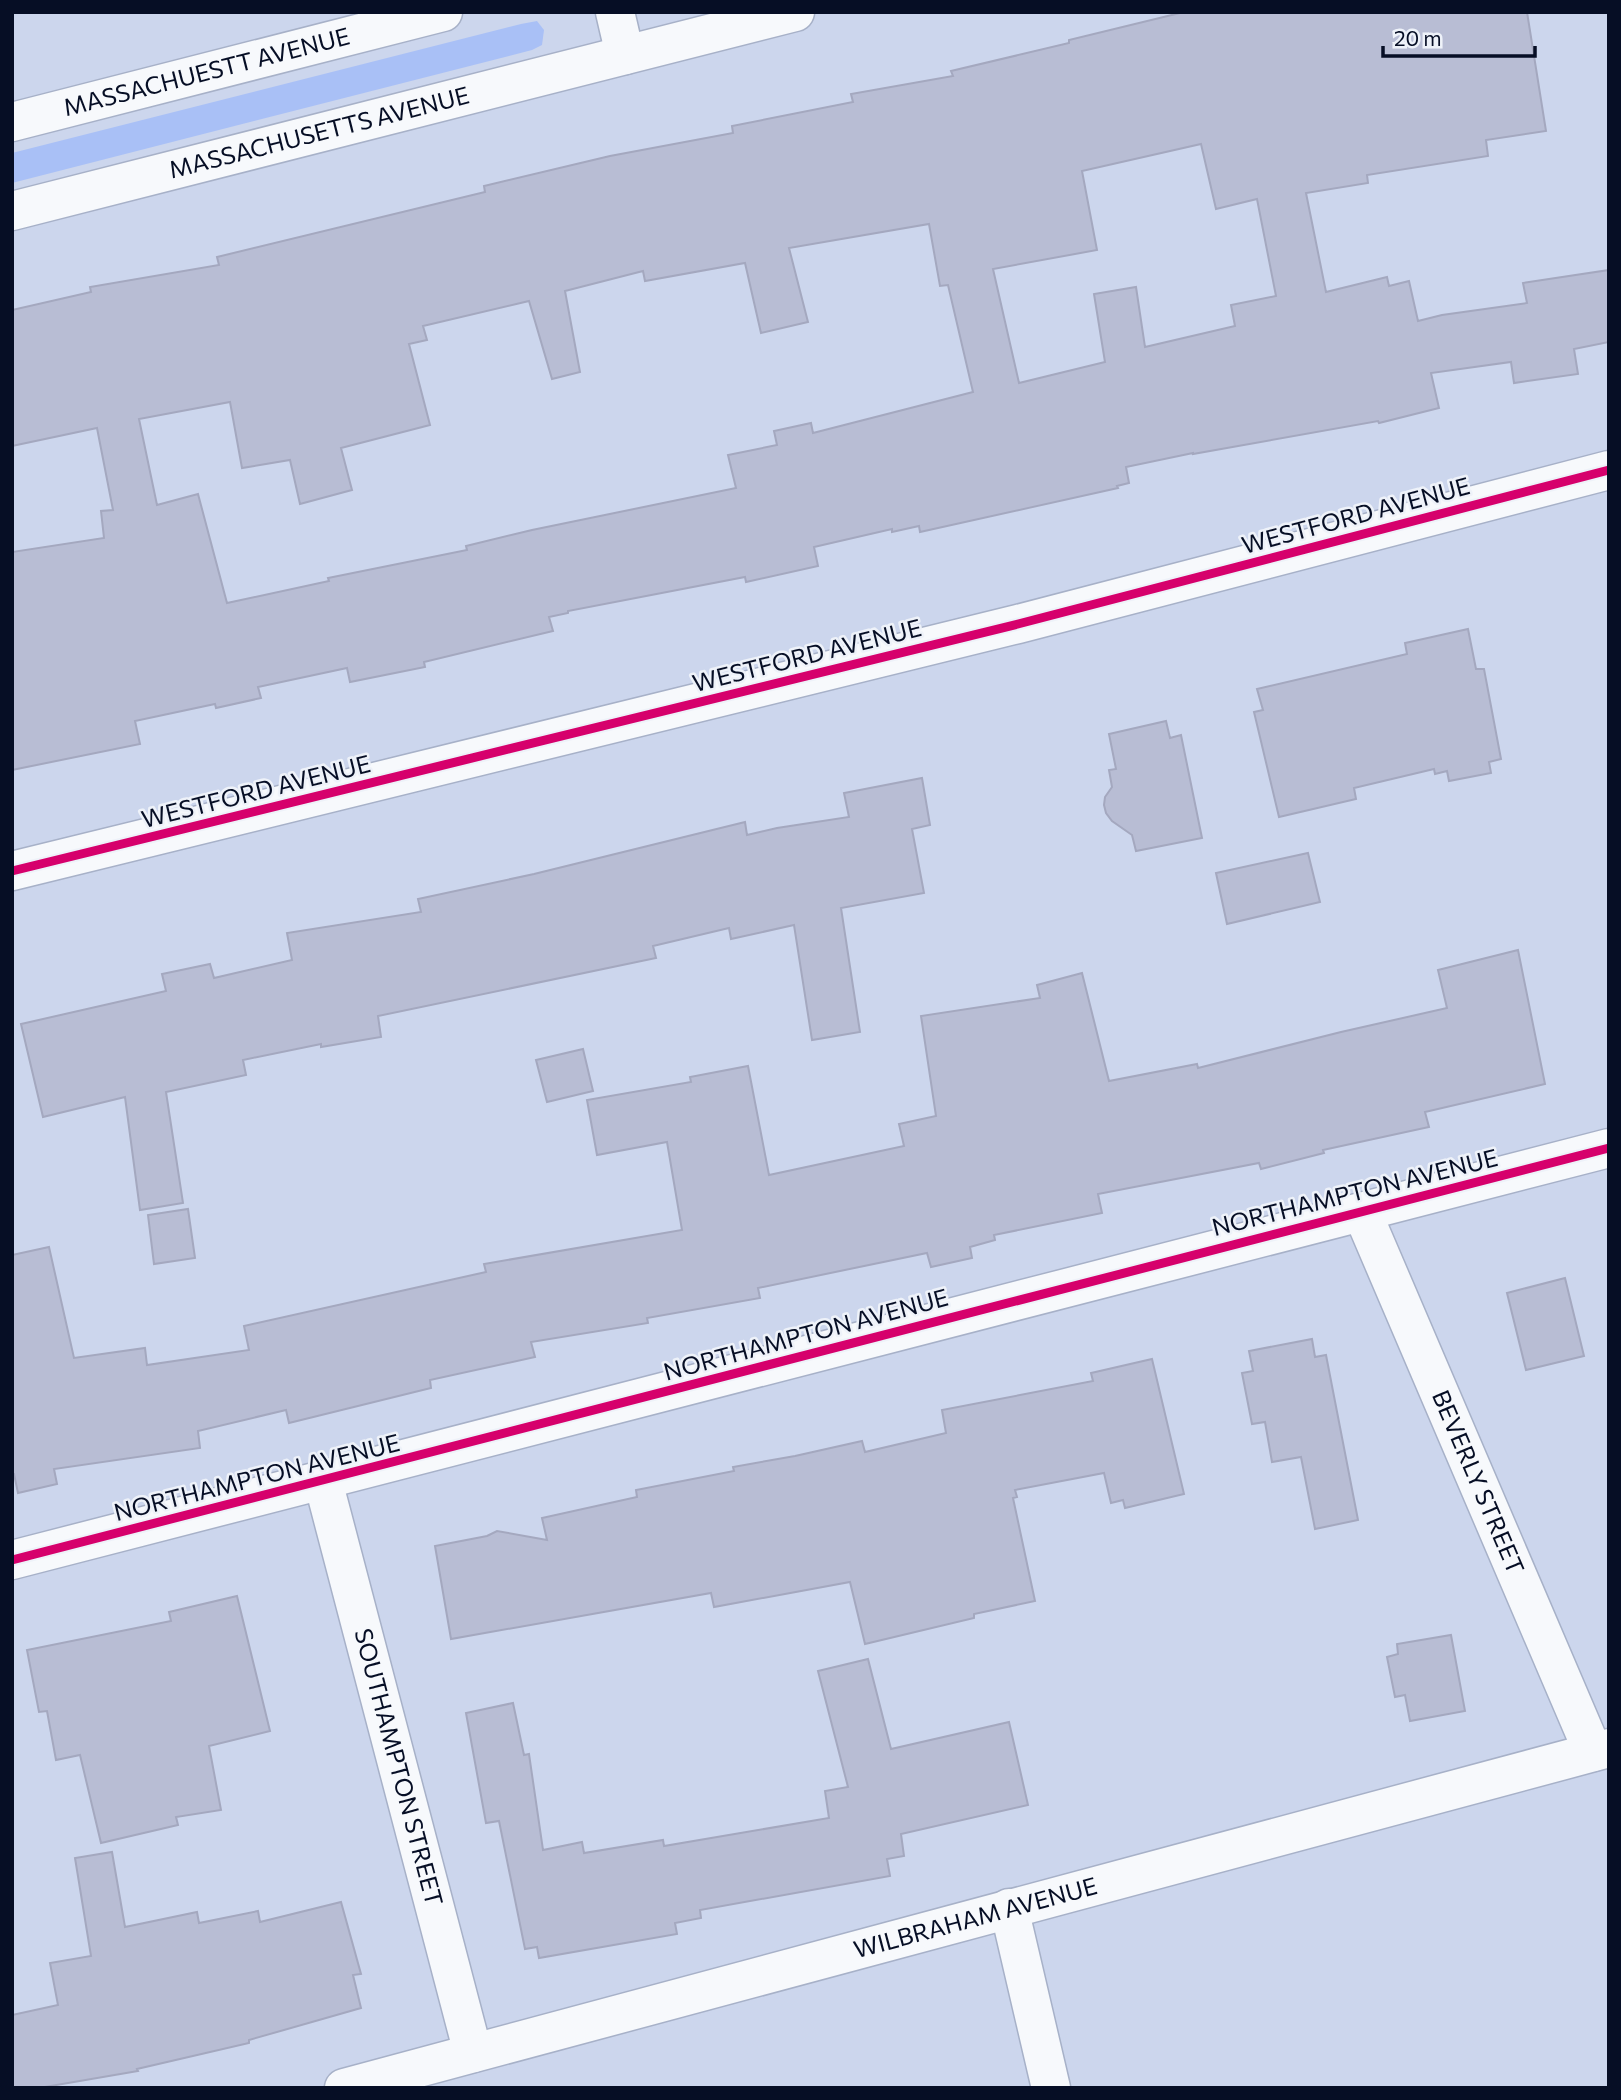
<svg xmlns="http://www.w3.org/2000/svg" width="1621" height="2100" font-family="Commissioner,sans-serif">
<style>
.green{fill:#a9c0f6}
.building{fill:#b8bdd4;stroke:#a4a8bf;stroke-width:2;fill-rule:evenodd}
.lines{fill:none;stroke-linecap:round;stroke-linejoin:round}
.street-casing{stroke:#a7b1c8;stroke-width:41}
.street{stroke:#f7f9fc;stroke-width:38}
.cycleway-casing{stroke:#eef2f9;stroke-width:13}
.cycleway{stroke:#d6006c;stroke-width:9}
.labels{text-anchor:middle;stroke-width:5;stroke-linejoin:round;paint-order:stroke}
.street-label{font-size:24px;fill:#060e25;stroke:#eef2f9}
</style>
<rect width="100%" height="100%" fill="#ccd6ed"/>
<path class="green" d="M 537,21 L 544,30 L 542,45 L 532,50 L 12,183 L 12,153 L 521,24 Z"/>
<path class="building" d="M 1184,12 L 1527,12 L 1546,131 L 1486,140 L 1488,156 L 1367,175 L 1368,183 L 1306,193 L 1326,292 L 1387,277 L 1389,286 L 1409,281 L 1418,321 L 1442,315 L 1527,303 L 1523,283 L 1609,270 L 1609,342 L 1574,349 L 1578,374 L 1514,383 L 1511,362 L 1431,373 L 1439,408 L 1379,423 L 1378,421 L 1193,454 L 1193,453 L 1126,467 L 1129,483 L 1117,486 L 1118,488 L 920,532 L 919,526 L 892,532 L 892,529 L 814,547 L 818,566 L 746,582 L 745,577 L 568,611 L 568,613 L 549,617 L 553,631 L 424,662 L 425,667 L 350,682 L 347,668 L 258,687 L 261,698 L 216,708 L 215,704 L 135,721 L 140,744 L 12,770 L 12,552 L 104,538 L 101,511 L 113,510 L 97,428 L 12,446 L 12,310 L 91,292 L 90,287 L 219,265 L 217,257 L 485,192 L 484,186 L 610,156 L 733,133 L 732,126 L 853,102 L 851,94 L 953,76 L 951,71 L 1069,43 L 1069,40 ZM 1201,144 L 1216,209 L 1257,199 L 1276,296 L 1231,305 L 1235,326 L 1145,347 L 1136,287 L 1094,294 L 1105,362 L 1019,383 L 993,269 L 1097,250 L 1082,171 ZM 929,224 L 940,286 L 948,285 L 973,392 L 813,433 L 811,423 L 774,431 L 777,445 L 728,455 L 736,488 L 532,530 L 466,546 L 467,550 L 328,578 L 329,581 L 227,603 L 198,494 L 157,505 L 139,419 L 230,402 L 242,468 L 290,460 L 300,504 L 352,490 L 341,448 L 430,425 L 409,344 L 427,340 L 423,326 L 529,301 L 552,379 L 580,372 L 565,291 L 643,271 L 645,281 L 745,263 L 761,333 L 808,322 L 789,248 Z
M 1468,629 L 1476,669 L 1484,669 L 1501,759 L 1489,762 L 1491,773 L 1449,781 L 1447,771 L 1435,774 L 1434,769 L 1354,788 L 1356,799 L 1279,817 L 1254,712 L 1263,710 L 1257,689 L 1407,654 L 1405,643 Z
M 1166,721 L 1170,738 L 1181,735 L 1202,838 L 1136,851 L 1132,835 L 1112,821 L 1106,813 L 1104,805 L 1105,797 L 1112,787 L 1109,770 L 1116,769 L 1109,734 Z
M 922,778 L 930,825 L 912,829 L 924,893 L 841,908 L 860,1032 L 812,1040 L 794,925 L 731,939 L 729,928 L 653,946 L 656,958 L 378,1016 L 381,1037 L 321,1047 L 321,1044 L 243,1060 L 246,1075 L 166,1092 L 183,1203 L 140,1210 L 125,1097 L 43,1117 L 21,1024 L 166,991 L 162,974 L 210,964 L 214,978 L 292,960 L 287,933 L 421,912 L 418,899 L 534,874 L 745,822 L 747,835 L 777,828 L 849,817 L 844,793 Z
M 1308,853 L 1320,902 L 1227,924 L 1216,873 Z
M 1518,950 L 1545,1084 L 1425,1112 L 1429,1127 L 1323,1150 L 1324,1153 L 1261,1169 L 1259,1163 L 1098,1194 L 1102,1213 L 994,1235 L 995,1240 L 970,1247 L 972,1258 L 931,1267 L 927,1253 L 758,1288 L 760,1298 L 647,1318 L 648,1323 L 531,1342 L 535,1357 L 430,1380 L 431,1388 L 289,1423 L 286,1410 L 198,1431 L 200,1448 L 54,1469 L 57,1484 L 18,1493 L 14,1474 L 12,1474 L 12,1255 L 49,1247 L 74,1358 L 145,1348 L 147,1365 L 249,1350 L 244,1326 L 486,1272 L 484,1264 L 682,1230 L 667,1142 L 597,1155 L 587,1100 L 691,1082 L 690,1077 L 748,1066 L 769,1175 L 904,1146 L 899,1124 L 936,1116 L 921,1016 L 1040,998 L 1037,985 L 1082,973 L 1109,1081 L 1197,1064 L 1198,1068 L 1341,1032 L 1447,1008 L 1438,970 Z
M 583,1049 L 593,1091 L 547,1102 L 536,1060 Z
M 188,1209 L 195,1258 L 154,1264 L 148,1215 Z
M 1565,1278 L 1584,1356 L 1526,1370 L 1507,1293 Z
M 1312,1339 L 1315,1357 L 1326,1355 L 1358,1520 L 1315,1529 L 1301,1457 L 1272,1462 L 1265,1422 L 1252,1424 L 1242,1373 L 1253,1371 L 1249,1351 Z
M 1152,1359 L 1184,1494 L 1125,1508 L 1123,1500 L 1111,1503 L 1104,1473 L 1015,1490 L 1017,1497 L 1013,1498 L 1035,1601 L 974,1614 L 974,1618 L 865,1644 L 850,1582 L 714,1607 L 711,1593 L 451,1639 L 435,1546 L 487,1536 L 497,1531 L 547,1540 L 542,1518 L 637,1497 L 636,1490 L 734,1471 L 733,1467 L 795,1456 L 862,1441 L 865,1452 L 946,1433 L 942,1410 L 1093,1381 L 1091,1373 Z
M 237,1596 L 270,1731 L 209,1746 L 221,1810 L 176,1817 L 178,1825 L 101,1843 L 80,1755 L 56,1760 L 47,1711 L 39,1712 L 27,1650 L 171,1621 L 169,1612 Z
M 1451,1635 L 1465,1711 L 1410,1721 L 1405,1695 L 1395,1697 L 1387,1657 L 1398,1654 L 1397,1644 Z
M 868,1659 L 891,1749 L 1009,1722 L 1028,1805 L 901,1834 L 904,1856 L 887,1859 L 890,1876 L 700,1910 L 701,1918 L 675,1923 L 677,1934 L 539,1958 L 537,1947 L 525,1949 L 499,1821 L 486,1823 L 466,1713 L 513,1703 L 524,1755 L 529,1754 L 543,1850 L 582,1842 L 584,1853 L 663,1840 L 664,1846 L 829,1818 L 825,1791 L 848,1787 L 818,1671 Z
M 112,1852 L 125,1927 L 197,1912 L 199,1923 L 258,1911 L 260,1922 L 341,1902 L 361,1974 L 353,1975 L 361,2008 L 249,2040 L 249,2043 L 137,2069 L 138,2071 L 39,2088 L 12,2088 L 12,2015 L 58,2005 L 50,1963 L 91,1956 L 75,1858 Z"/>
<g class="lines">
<defs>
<g id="street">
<path d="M 615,12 L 625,55"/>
<path id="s1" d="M 12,122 L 443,12"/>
<path id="s2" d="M 12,211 L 795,12"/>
<path d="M 12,871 L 1018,624 L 1609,470"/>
<path id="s3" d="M 1362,1212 L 1593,1752"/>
<path id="s4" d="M 323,1481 L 473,2053"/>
<path d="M 12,1560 L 1609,1148"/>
<path d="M 1009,1908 L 1051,2088"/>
<path id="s5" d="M 344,2088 L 1609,1748"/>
</g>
</defs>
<use href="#street" class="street-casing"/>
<use href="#street" class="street"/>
<defs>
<path id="cycleway" d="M 12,871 L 1018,624 L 1609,470
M 12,1560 L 1609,1148"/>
</defs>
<use href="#cycleway" class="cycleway-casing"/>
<use href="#cycleway" class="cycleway"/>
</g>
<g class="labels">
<g class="street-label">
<text dy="8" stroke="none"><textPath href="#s1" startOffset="201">MASSACHUESTT AVENUE</textPath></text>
<text dy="8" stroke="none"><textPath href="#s2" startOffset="317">MASSACHUSETTS AVENUE</textPath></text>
<text transform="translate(1356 516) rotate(-15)" y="8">WESTFORD AVENUE</text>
<text transform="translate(807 656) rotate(-14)" y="8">WESTFORD AVENUE</text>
<text transform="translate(256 792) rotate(-14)" y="8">WESTFORD AVENUE</text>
<text transform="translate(1355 1193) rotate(-14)" y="8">NORTHAMPTON AVENUE</text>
<text transform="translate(806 1335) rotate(-15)" y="8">NORTHAMPTON AVENUE</text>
<text transform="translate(257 1478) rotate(-14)" y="8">NORTHAMPTON AVENUE</text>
<text dy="8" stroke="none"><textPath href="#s3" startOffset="294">BEVERLY STREET</textPath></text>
<text dy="8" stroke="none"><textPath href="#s4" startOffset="296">SOUTHAMPTON STREET</textPath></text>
<text dy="8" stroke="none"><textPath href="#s5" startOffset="654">WILBRAHAM AVENUE</textPath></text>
</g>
</g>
<rect width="1621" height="2100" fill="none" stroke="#060e25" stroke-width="28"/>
<path d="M1383 46v10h152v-10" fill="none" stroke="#060e25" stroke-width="3.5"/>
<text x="1394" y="46" font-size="21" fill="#060e25" stroke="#eef2f9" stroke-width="5" paint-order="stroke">20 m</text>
</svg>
